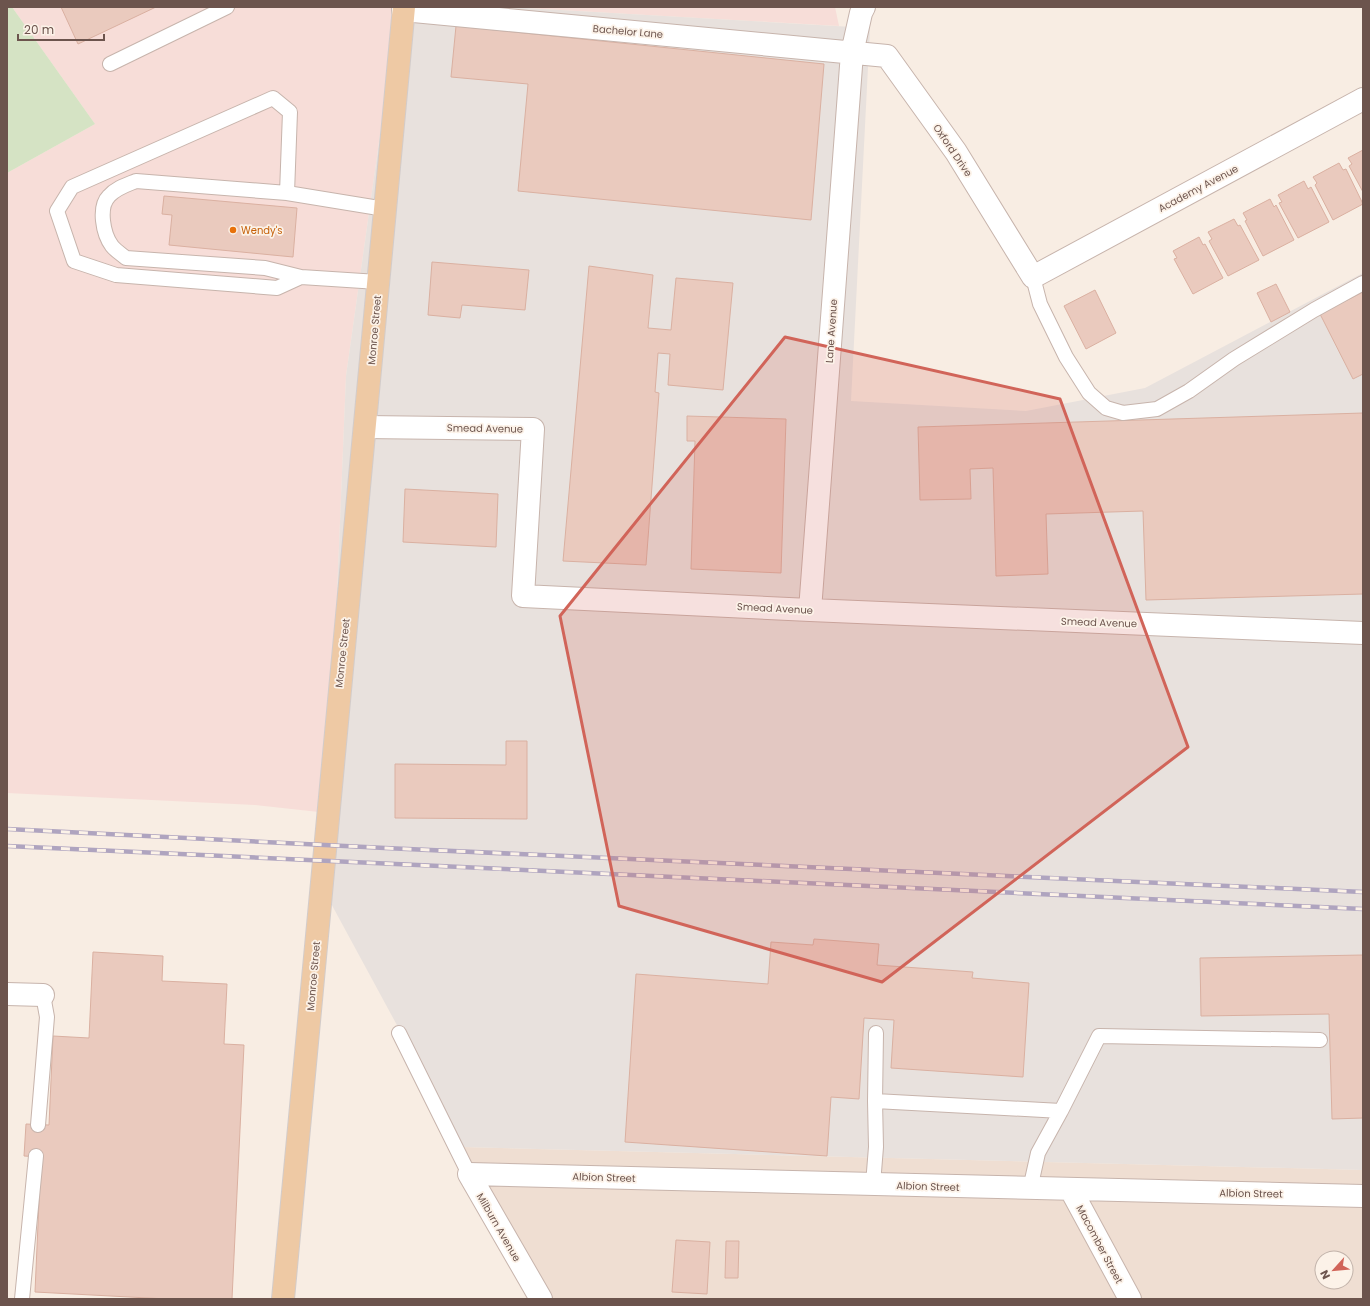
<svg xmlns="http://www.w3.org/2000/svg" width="1370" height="1306" font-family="Poppins,sans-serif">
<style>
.residential{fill:#efded2;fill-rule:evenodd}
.commercial{fill:#f7ddd8}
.industrial{fill:#e8e1dd}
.green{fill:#d5e3c4}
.building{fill:#eacabe;stroke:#dab0a1}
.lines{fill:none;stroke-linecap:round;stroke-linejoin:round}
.service-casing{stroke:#c7b4ac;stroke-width:16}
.minor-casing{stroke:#c7b4ac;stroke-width:24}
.primary-casing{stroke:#d3ccca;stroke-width:24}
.service{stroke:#fff;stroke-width:14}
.minor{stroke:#fff;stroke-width:22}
.primary{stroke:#eec9a4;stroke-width:22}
.rail-casing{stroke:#afa4bf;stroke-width:4.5}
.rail{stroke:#fcf2e8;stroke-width:3;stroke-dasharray:9;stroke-linecap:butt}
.marked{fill:#d16459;fill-opacity:0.2;stroke:#d16459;stroke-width:3;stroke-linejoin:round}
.food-dot{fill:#e8710a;stroke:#fcf2e8;stroke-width:1.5}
.labels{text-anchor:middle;stroke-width:3.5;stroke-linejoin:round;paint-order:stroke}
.street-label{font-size:10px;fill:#6c544d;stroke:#fcf2e8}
.food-label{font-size:10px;fill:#c56008;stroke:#fcf2e8;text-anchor:start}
</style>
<rect width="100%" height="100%" fill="#f8ede3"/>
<path class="residential" d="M 463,1147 L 1363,1170 L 1363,1299 L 534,1299 ZM 1322,1258 L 1346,1258 L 1346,1282 L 1322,1282 Z"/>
<path class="commercial" d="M 12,7 L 398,7 L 346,376 L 328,813 L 255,805 L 7,793 L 7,173 L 95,124 Z
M 507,7 L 835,7 L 839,26 Z"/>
<path class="industrial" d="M 398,7 L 507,7 L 870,28 L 851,401 L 1026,411 L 1145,388 L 1363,273 L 1363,1170 L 463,1147 L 321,885 L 328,813 L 346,376 Z"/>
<path class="green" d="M 7,7 L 12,7 L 95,124 L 7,173 Z"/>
<path class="building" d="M 61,7 L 156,7 L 78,44 Z
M 456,26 L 824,64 L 811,220 L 518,191 L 528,84 L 451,77 Z
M 1363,150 L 1363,192 L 1349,166 L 1352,164 L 1348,158 Z
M 1339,163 L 1343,170 L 1346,169 L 1363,204 L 1333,220 L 1315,185 L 1317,183 L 1313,177 Z
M 1304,181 L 1308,189 L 1311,187 L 1329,222 L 1298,238 L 1279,203 L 1282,202 L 1278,195 Z
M 164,196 L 297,208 L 293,257 L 169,245 L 172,215 L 162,214 Z
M 1270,199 L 1274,207 L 1276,205 L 1294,240 L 1263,256 L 1245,221 L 1247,220 L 1243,213 Z
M 1234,219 L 1238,226 L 1240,225 L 1259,260 L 1228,276 L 1209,241 L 1212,239 L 1208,232 Z
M 1199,237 L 1203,245 L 1205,244 L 1223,278 L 1193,294 L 1174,259 L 1177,258 L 1173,251 Z
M 432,262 L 529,270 L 525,310 L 462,305 L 460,318 L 428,315 Z
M 589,266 L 653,275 L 648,328 L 671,330 L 676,278 L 733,283 L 723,390 L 668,385 L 670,354 L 658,353 L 655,392 L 659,393 L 646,565 L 563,561 Z
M 1276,284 L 1290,312 L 1271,322 L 1257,293 Z
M 1095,290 L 1116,333 L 1086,349 L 1064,306 Z
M 1363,292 L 1363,374 L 1353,379 L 1320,314 Z
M 1363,413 L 1363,594 L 1146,600 L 1143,511 L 1046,514 L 1048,574 L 996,576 L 993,468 L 970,469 L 971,499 L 920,500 L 918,427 Z
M 687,416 L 786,419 L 781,573 L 691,569 L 695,441 L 687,441 Z
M 405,489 L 498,494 L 496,547 L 403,542 Z
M 506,741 L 527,741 L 527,819 L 395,818 L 395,764 L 506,765 Z
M 814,939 L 879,944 L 877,965 L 973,972 L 972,978 L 1029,983 L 1023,1077 L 891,1068 L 894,1020 L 864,1018 L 859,1099 L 831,1097 L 827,1156 L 625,1142 L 636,974 L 768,984 L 771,942 L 813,945 Z
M 93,952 L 163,956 L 162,981 L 227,984 L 224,1044 L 244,1045 L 232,1299 L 167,1299 L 35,1292 L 41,1157 L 24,1156 L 26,1124 L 49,1125 L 53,1036 L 89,1038 Z
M 1363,955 L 1363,1118 L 1332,1119 L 1329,1014 L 1201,1016 L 1200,958 Z
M 676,1240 L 710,1242 L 707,1294 L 672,1292 Z
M 726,1241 L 739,1241 L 738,1278 L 725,1278 Z"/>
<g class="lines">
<defs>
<path id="service" d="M 110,64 L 227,7
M 287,193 L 136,181 C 126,185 116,188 109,196 C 98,207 103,234 112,246 C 115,250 121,254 126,258 L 265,268 L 301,277
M 1033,277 L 1040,304 L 1066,357 L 1089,393 L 1106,408 L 1123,413 L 1157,409 L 1189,391 L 1234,359 L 1314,310 L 1363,283
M 378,282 L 301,277 L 277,288 L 116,275 L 74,261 L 57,211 L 72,187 L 273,98 L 290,112 L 287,193 L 385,209
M 399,1033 L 469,1174
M 875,1101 L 876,1033
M 1061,1111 L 1099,1036 L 1320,1040
M 38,1125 L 47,1017 L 43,995
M 873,1184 L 876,1147 L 875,1101 L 1061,1111 L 1038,1153 L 1030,1189
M 22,1299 L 36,1156"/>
<path id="minor" d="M 403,10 L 887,56 L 956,152 L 1033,277 L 1363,99
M 365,427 L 533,429 L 523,596 L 810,610 L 1363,633
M 810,610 L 852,53 L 861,13 L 864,7
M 7,994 L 43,995
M 1071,1190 L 1130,1299
M 541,1299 L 469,1174 L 1363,1196"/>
<path id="primary" d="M 283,1299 L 404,7"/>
</defs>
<use href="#service" class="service-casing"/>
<use href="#minor" class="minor-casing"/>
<use href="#primary" class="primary-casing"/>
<use href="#service" class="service"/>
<use href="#minor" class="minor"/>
<use href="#primary" class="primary"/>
<defs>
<path id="rail" d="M 7,829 L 385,848 L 1363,892
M 7,846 L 1363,909"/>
</defs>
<use href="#rail" class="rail-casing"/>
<use href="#rail" class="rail"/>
</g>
<path class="marked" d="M 785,337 L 1060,399 L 1188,747 L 882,982 L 619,906 L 560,616 Z"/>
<circle class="food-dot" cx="233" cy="230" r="4"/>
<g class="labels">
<g class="street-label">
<text transform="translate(628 31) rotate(5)" y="4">Bachelor Lane</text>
<text transform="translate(953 150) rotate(56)" y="4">Oxford Drive</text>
<text transform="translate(1198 188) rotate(-28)" y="4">Academy Avenue</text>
<text transform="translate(374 330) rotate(-85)" y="4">Monroe Street</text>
<text transform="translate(831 331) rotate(-86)" y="4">Lane Avenue</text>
<text transform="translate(485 428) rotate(1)" y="4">Smead Avenue</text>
<text transform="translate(775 608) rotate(3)" y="4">Smead Avenue</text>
<text transform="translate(1099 622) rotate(2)" y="4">Smead Avenue</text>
<text transform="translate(342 653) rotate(-84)" y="4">Monroe Street</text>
<text transform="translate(313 976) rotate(-85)" y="4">Monroe Street</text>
<text transform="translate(604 1177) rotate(2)" y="4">Albion Street</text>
<text transform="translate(928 1186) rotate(2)" y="4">Albion Street</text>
<text transform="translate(1251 1193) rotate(1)" y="4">Albion Street</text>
<text transform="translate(499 1227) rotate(60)" y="4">Milburn Avenue</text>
<text transform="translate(1100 1244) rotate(62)" y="4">Macomber Street</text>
</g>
<g class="food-label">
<text x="241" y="234">Wendy's</text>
</g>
</g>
<rect width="1370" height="1306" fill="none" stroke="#6c544d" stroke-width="16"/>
<g transform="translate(1334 1270) rotate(243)"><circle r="19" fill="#fcf2e8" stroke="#c2b3aa"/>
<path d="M0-3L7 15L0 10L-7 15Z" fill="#d16459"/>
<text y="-6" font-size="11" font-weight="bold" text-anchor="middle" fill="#6c544d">N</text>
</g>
<path d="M18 34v6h86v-6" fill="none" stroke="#6c544d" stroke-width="2"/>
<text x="24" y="34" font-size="12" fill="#6c544d" stroke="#fcf2e8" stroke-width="3" paint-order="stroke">20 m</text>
</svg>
